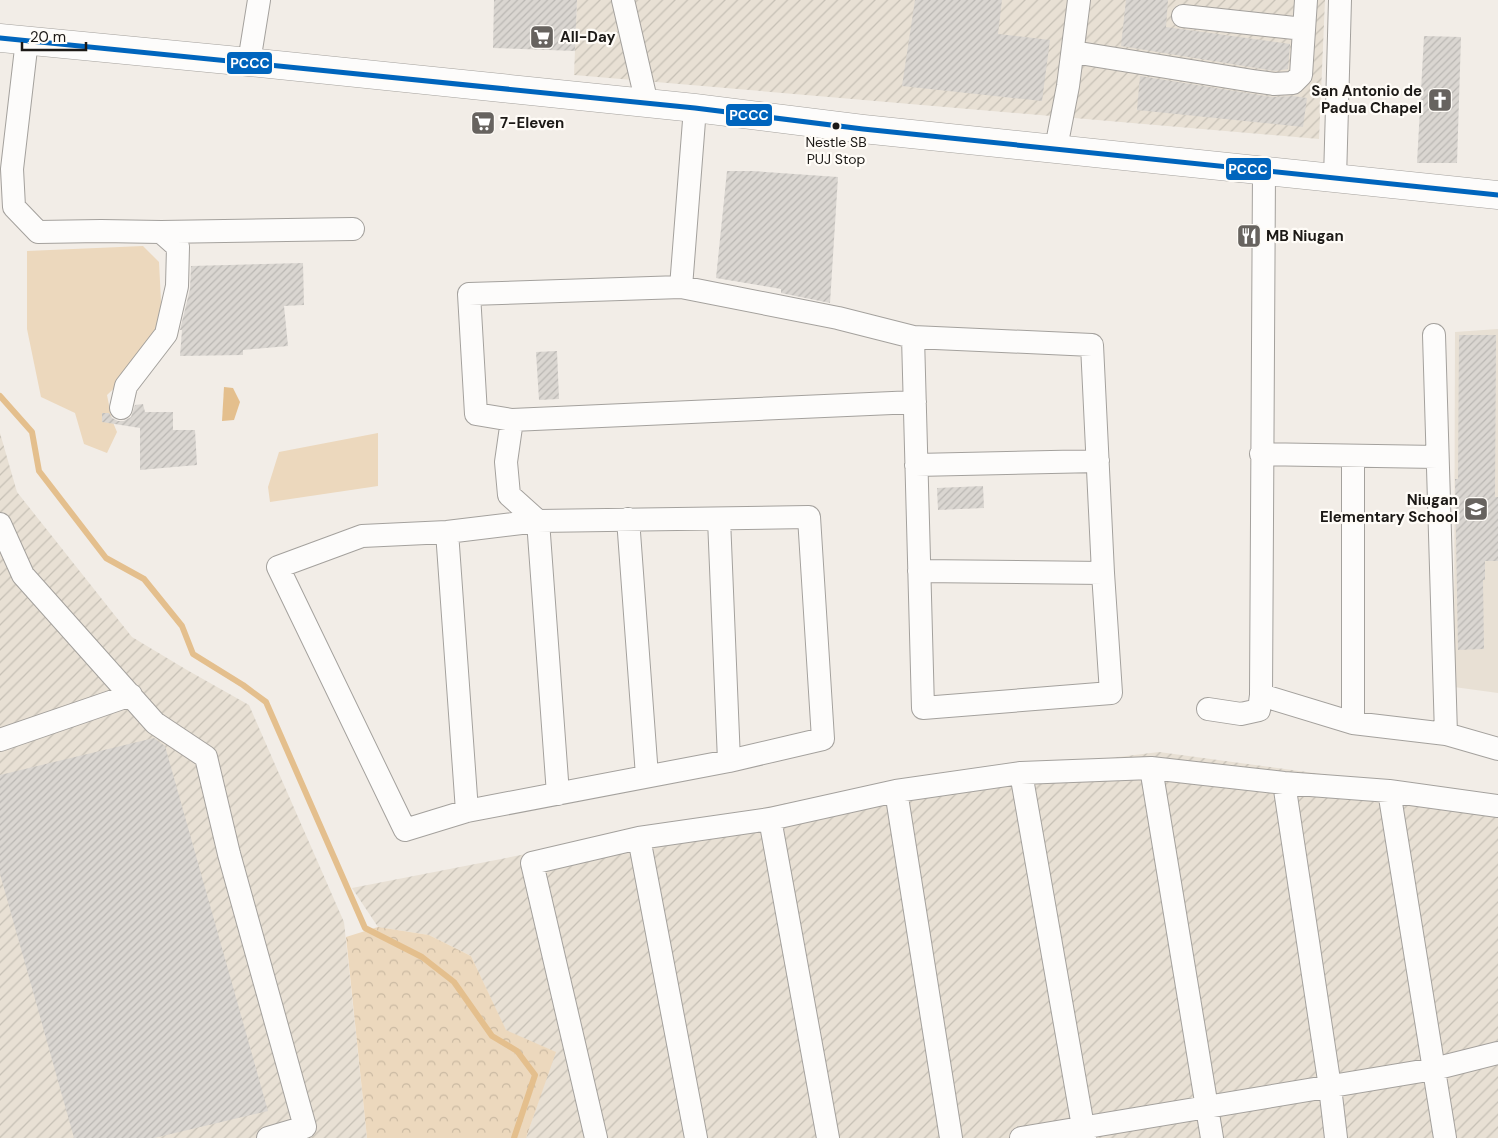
<svg xmlns="http://www.w3.org/2000/svg" width="1498" height="1138" font-family="'DM Sans',sans-serif">
<style>
.built{fill:#e8e0d4}
.industrial{fill:url(#industrial-furrows)}
.grass{fill:#ecd8bd}
.forest{fill:url(#forest-crowns)}
.water{fill:#e4bf8d}
.lines{fill:none;stroke-linecap:round;stroke-linejoin:round}
.stream{stroke:#e4bf8d;stroke-width:6}
.building{fill:url(#building-hatch)}
.minor-casing{stroke:#a4a19d;stroke-width:24}
.highway-casing{stroke:#a4a19d;stroke-width:29}
.minor{stroke:#fdfcfb;stroke-width:22}
.highway{stroke:#fdfcfb;stroke-width:28}
.bus-1-casing{stroke:#fffcf7;stroke-width:9}
.bus-1{stroke:#0065bd;stroke-width:5}
.bus-dot{fill:#1c1916;stroke:#fffcf7;stroke-width:2}
.labels{text-anchor:middle;stroke-width:4.5;stroke-linejoin:round;paint-order:stroke}
.bus-label{font-size:14px;fill:#1c1916;stroke:#fffcf7}
.poi-label{font-size:15px;font-weight:bold;fill:#1c1916;stroke:#fffcf7;text-anchor:start}
.line-badge{stroke:#fffcf7;stroke-width:2}
.badge-label{font-size:14px;text-anchor:middle;font-weight:bold;fill:#fff}
</style>
<defs>
<pattern id="industrial-furrows" width="10" height="10" patternUnits="userSpaceOnUse" patternTransform="scale(1.25)"><rect width="10" height="10" fill="#e8e0d4"/><path d="M-1 1l2-2M0 10L10 0M9 11l2-2" fill="none" stroke="#c6c0b5"/></pattern>
<pattern id="forest-crowns" width="20" height="18" patternUnits="userSpaceOnUse" patternTransform="scale(1.25)"><rect width="20" height="18" fill="#ecd8bd"/><path d="M2 6a3 3 0 1 1 6 0M12 15a3 3 0 1 1 6 0" fill="none" stroke="#cab9a2"/></pattern>
<pattern id="building-hatch" width="6" height="6" patternUnits="userSpaceOnUse" patternTransform="scale(1.25)"><rect width="6" height="6" fill="#dad6d1"/><path d="M-1 1l2-2M0 6l6-6M5 7l2-2" fill="none" stroke="#bab7b3"/></pattern>
</defs>
<rect width="100%" height="100%" fill="#f2ede7"/>
<path class="built" d="M 1498,329 L 1498,693 L 1454,687 L 1455,332 Z"/>
<path class="industrial" d="M 577,0 L 1325,0 L 1319,139 L 574,75 Z
M 0,433 L 17,492 L 132,637 L 187,670 L 249,705 L 344,922 L 367,1138 L 0,1138 Z
M 1159,752 L 1498,798 L 1498,1138 L 526,1138 L 555,1052 L 506,1031 L 471,956 L 429,935 L 378,927 L 352,888 L 865,788 Z"/>
<path class="grass" d="M 143,246 L 159,262 L 162,321 L 125,378 L 107,395 L 112,420 L 117,432 L 107,453 L 84,444 L 75,413 L 41,397 L 27,329 L 27,251 Z
M 378,433 L 378,486 L 270,502 L 268,487 L 279,452 Z"/>
<path class="forest" d="M 378,927 L 429,935 L 471,956 L 506,1030 L 556,1052 L 526,1138 L 367,1138 L 346,937 Z"/>
<path class="water" d="M 224,387 L 233,388 L 240,402 L 234,420 L 222,421 Z"/>
<g class="lines">
<path class="stream" d="M 0,396 L 32,432 L 39,471 L 106,558 L 144,579 L 182,626 L 193,654 L 243,685 L 266,702 L 365,928 L 422,957 L 454,982 L 492,1036 L 517,1051 L 535,1075 L 514,1138"/>
</g>
<path class="building" d="M 494,0 L 577,0 L 575,51 L 493,48 Z
M 915,0 L 1002,0 L 998,34 L 1050,40 L 1042,101 L 902,86 Z
M 1126,0 L 1168,0 L 1166,27 L 1290,44 L 1288,69 L 1275,71 L 1121,46 Z
M 1424,36 L 1461,37 L 1457,163 L 1417,163 Z
M 1140,76 L 1272,97 L 1293,96 L 1307,98 L 1303,127 L 1137,110 Z
M 727,171 L 752,171 L 838,177 L 830,303 L 781,293 L 781,289 L 716,278 Z
M 303,263 L 304,305 L 284,306 L 288,346 L 243,350 L 243,355 L 180,356 L 182,330 L 180,330 L 190,289 L 191,266 Z
M 1459,335 L 1496,335 L 1495,497 L 1498,497 L 1498,561 L 1485,561 L 1485,580 L 1483,580 L 1484,649 L 1458,650 L 1455,479 L 1458,479 Z
M 557,351 L 559,399 L 539,400 L 536,352 Z
M 143,404 L 145,412 L 173,412 L 173,430 L 195,430 L 197,465 L 140,470 L 140,428 L 102,422 L 102,413 L 109,413 L 112,418 L 118,421 L 124,421 L 131,417 L 135,405 Z
M 983,486 L 984,508 L 938,510 L 937,488 Z
M 154,738 L 165,746 L 268,1111 L 154,1138 L 74,1138 L 0,874 L 0,775 Z"/>
<g class="lines">
<defs>
<path id="minor" d="M 623,0 L 647,104
M 1183,16 L 1304,29
M 27,40 L 12,169 L 14,207 L 38,232 L 101,231 L 161,232 L 353,229
M 1073,52 L 1253,81 L 1274,84 L 1293,83 L 1301,75 L 1306,0
M 249,62 L 259,0
M 1056,148 L 1068,86 L 1079,0
M 1335,179 L 1340,0
M 681,287 L 695,108
M 1434,335 L 1446,734
M 913,337 L 923,708 L 1111,693 L 1103,573 L 1092,345 L 913,337 L 838,318 L 681,287 L 469,294 L 476,414 L 512,420 L 915,402
M 121,408 L 126,386 L 166,334 L 177,286 L 178,247 L 161,232
M 512,420 L 506,462 L 509,495 L 538,521 L 558,794
M 1261,454 L 1437,457
M 916,465 L 1098,461
M 809,517 L 823,739 L 729,761 L 467,811 L 405,830 L 278,567 L 362,536 L 447,532 L 538,521 Z
M 628,519 L 647,776
M 719,519 L 729,761
M 0,524 L 23,575 L 155,723 L 206,757 L 229,854 L 305,1127 L 268,1138
M 447,532 L 467,811
M 919,571 L 1103,573
M 1261,695 L 1353,723 L 1446,734 L 1498,749
M 1208,709 L 1241,714 L 1259,710 L 1261,695 L 1264,171
M 1353,723 L 1353,456
M 0,740 L 131,695
M 1151,768 L 1212,1138
M 1021,773 L 1085,1138
M 1284,783 L 1330,1087 L 1336,1138
M 896,791 L 951,1138
M 1389,791 L 1445,1138
M 770,819 L 828,1138
M 639,838 L 696,1138
M 596,1138 L 532,863 L 639,838 L 770,819 L 896,791 L 1021,773 L 1151,768 L 1284,783 L 1389,791 L 1498,806
M 1021,1138 L 1434,1069 L 1498,1053"/>
<path id="highway" d="M 0,38 L 249,62 L 695,108 L 863,129 L 1498,195"/>
</defs>
<use href="#minor" class="minor-casing"/>
<use href="#highway" class="highway-casing"/>
<use href="#minor" class="minor"/>
<use href="#highway" class="highway"/>
<defs>
<path id="bus-1" d="M 0,38 L 695,108 L 863,129 L 1498,195"/>
</defs>
<use href="#bus-1" class="bus-1-casing"/>
<use href="#bus-1" class="bus-1"/>
</g>
<defs>
<symbol id="supermarket-square" viewBox="-11 -11 22 22"><rect x="-9" y="-9" width="18" height="18" rx="4" fill="#67635f" stroke="#fffcf7"/><path d="M-6-5.5h2.5l.6 2H6L4.5 2H-2.5L-4.4-4H-6ZM-1.5 3.2a1.3 1.3 0 1 0 .1 0ZM3 3.2a1.3 1.3 0 1 0 .1 0Z" fill="#fff"/></symbol>
<symbol id="church-square" viewBox="-11 -11 22 22"><rect x="-9" y="-9" width="18" height="18" rx="4" fill="#67635f" stroke="#fffcf7"/><path d="M-1.2-6h2.4v3.5h3.3v2.4h-3.3V6h-2.4V-.1h-3.3v-2.4h3.3Z" fill="#fff"/></symbol>
<symbol id="restaurant-square" viewBox="-11 -11 22 22"><rect x="-9" y="-9" width="18" height="18" rx="4" fill="#67635f" stroke="#fffcf7"/><path d="M-5-6h1v4h1v-4h1v4h1v-4h1v5L-1.5 .5V6h-2V.5L-5-1ZM5-6V6H3V1.5H1.5Q1.5-4 5-6Z" fill="#fff"/></symbol>
<symbol id="school-square" viewBox="-11 -11 22 22"><rect x="-9" y="-9" width="18" height="18" rx="4" fill="#67635f" stroke="#fffcf7"/><path d="M0-5L7-2L0 1L-7-2ZM-4 1L0 2.5L4 1V4Q0 6-4 4Z" fill="#fff"/></symbol>
</defs>
<g fill-rule="evenodd">
<use href="#supermarket-square" x="528" y="23" width="28" height="28"/>
<use href="#church-square" x="1426" y="86" width="28" height="28"/>
<use href="#supermarket-square" x="469" y="109" width="28" height="28"/>
<use href="#restaurant-square" x="1235" y="222" width="28" height="28"/>
<use href="#school-square" x="1462" y="495" width="28" height="28"/>
</g>
<circle class="bus-dot" cx="836" cy="126" r="4.5"/>
<g class="labels">
<g class="bus-label">
<text x="836" y="147">Nestle SB<tspan x="836" dy="17">PUJ Stop</tspan></text>
</g>
<g class="poi-label">
<text x="560" y="42">All-Day</text>
<text x="1422" y="96" text-anchor="end">San Antonio de<tspan x="1422" dy="17">Padua Chapel</tspan></text>
<text x="500" y="128">7-Eleven</text>
<text x="1266" y="241">MB Niugan</text>
<text x="1458" y="505" text-anchor="end">Niugan<tspan x="1458" dy="17">Elementary School</tspan></text>
</g>
</g>
<g class="line-badge">
<rect x="226" y="51" width="47" height="24" rx="5" fill="#0065bd"/>
<rect x="725" y="103" width="48" height="24" rx="5" fill="#0065bd"/>
<rect x="1225" y="157" width="47" height="24" rx="5" fill="#0065bd"/>
</g>
<g class="badge-label">
<text x="250" y="68">PCCC</text>
<text x="749" y="120">PCCC</text>
<text x="1248" y="174">PCCC</text>
</g>
<path d="M22 42v8h64v-8" fill="none" stroke="#1c1916" stroke-width="2.5"/>
<text x="30" y="42" font-size="15" fill="#1c1916" stroke="#fffcf7" stroke-width="4" paint-order="stroke">20 m</text>
</svg>
